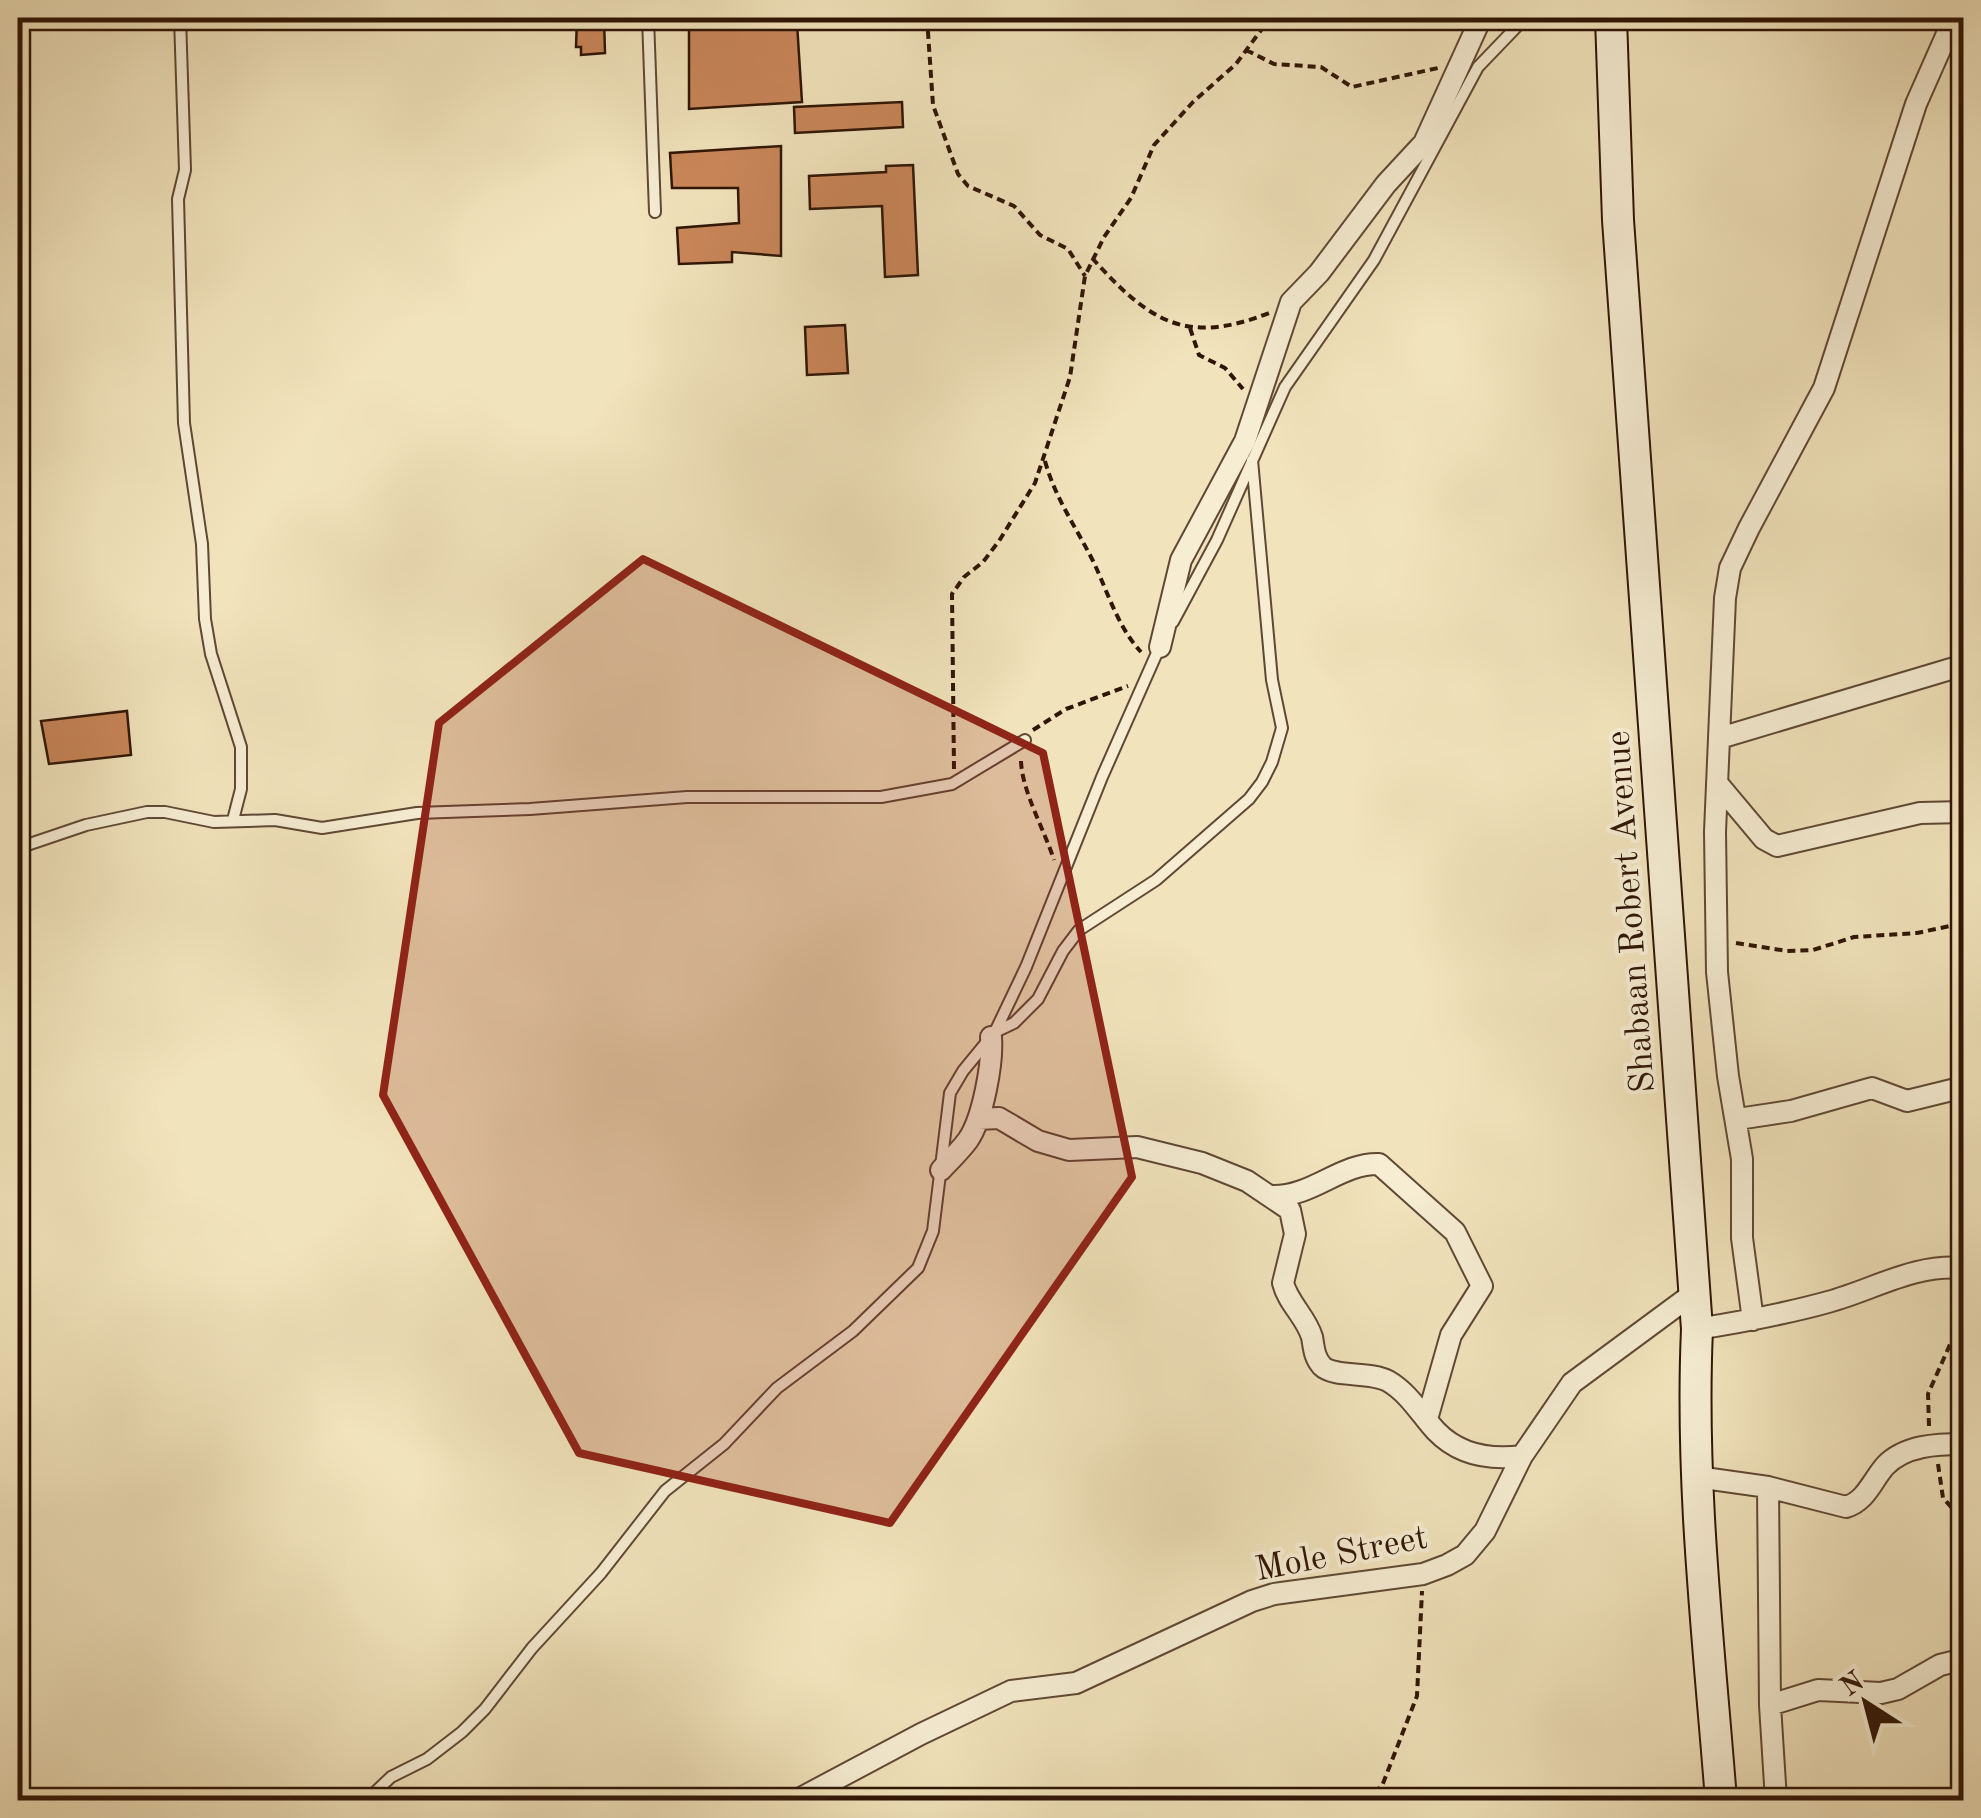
<svg xmlns="http://www.w3.org/2000/svg" width="1981" height="1818" font-family="'Old Standard TT',serif">
<style>
.building{fill:#c98659;stroke:#2f1506;stroke-width:2.5}
.lines{fill:none;stroke-linecap:round;stroke-linejoin:round}
.lane-casing{stroke:#604834;stroke-width:14}
.street-casing{stroke:#604834;stroke-width:24}
.secondary-casing{stroke:#2f1506;stroke-width:34}
.path{stroke:#2f1506;stroke-width:4;stroke-dasharray:8 5;stroke-linecap:butt}
.lane{stroke:#f6edd3;stroke-width:10}
.street{stroke:#f6edd3;stroke-width:20}
.secondary{stroke:#f6edd3;stroke-width:30}
.marked{fill:#8f2418;fill-opacity:0.2;stroke:#8f2418;stroke-width:8;stroke-linejoin:round}
.labels{text-anchor:middle;stroke-width:8;stroke-linejoin:round;paint-order:stroke}
.street-label{font-size:35px;fill:#2f1506;stroke:#f6edd3}
</style>
<rect width="100%" height="100%" fill="#f1e3bc"/>
<filter id="stains"><feTurbulence type="fractalNoise" baseFrequency=".002" numOctaves="4"/><feColorMatrix values="0 0 0 0 .2 0 0 0 0 .09 0 0 0 0 .02 0 0 0 .5 -.17"/></filter>
<radialGradient id="worn" r=".72"><stop offset=".6" stop-color="#630" stop-opacity="0"/><stop offset="1" stop-color="#630" stop-opacity=".3"/></radialGradient>
<path class="building" d="M 577,18 L 604,18 L 605,53 L 581,55 L 581,47 L 576,47 Z
M 797,23 L 802,102 L 689,109 L 689,29 Z
M 902,102 L 903,127 L 795,133 L 794,107 Z
M 781,146 L 781,256 L 732,252 L 732,262 L 679,264 L 677,228 L 739,223 L 738,188 L 672,188 L 670,153 Z
M 913,165 L 918,275 L 885,277 L 882,206 L 810,209 L 809,176 L 886,172 L 886,166 Z
M 845,325 L 848,373 L 807,375 L 805,327 Z
M 127,711 L 131,755 L 49,764 L 41,721 Z"/>
<g class="lines">
<defs>
<path id="lane" d="M 180,18 L 185,170 L 178,199 L 184,423 L 202,544 L 205,619 L 211,654 L 241,747 L 241,789 L 233,820
M 648,18 L 655,212
M 1173,622 L 1217,540 L 1285,387 L 1374,260 L 1478,67 L 1525,18
M 18,848 L 86,825 L 147,812 L 165,812 L 214,822 L 275,820 L 322,828 L 417,813 L 530,809 L 687,797 L 881,797 L 952,784 L 1025,740
M 995,1032 L 1014,1023 L 1038,999 L 1063,951 L 1079,930 L 1156,880 L 1249,799 L 1262,782 L 1272,762 L 1282,728 L 1272,680 L 1252,460
M 367,1800 L 391,1777 L 427,1759 L 462,1732 L 485,1709 L 532,1648 L 601,1573 L 665,1491 L 724,1444 L 777,1388 L 853,1331 L 918,1268 L 933,1231 L 950,1093 L 963,1071 L 995,1032 L 1026,967 L 1102,777 L 1160,646"/>
<path id="street" d="M 1160,647 L 1181,560 L 1245,441 L 1291,302 L 1319,273 L 1386,184 L 1424,143 L 1481,18
M 1720,738 L 1964,665
M 1717,783 L 1764,839 L 1777,846 L 1920,813 L 1964,812
M 978,1119 L 999,1118 L 1038,1141 L 1069,1150 L 1137,1147 L 1202,1163 L 1247,1181 L 1290,1210 L 1295,1234 L 1283,1283 C 1288,1303 1306,1317 1312,1337 C 1314,1348 1314,1357 1322,1366 C 1334,1378 1370,1371 1388,1381 C 1409,1393 1421,1415 1436,1431 C 1459,1455 1491,1460 1522,1456
M 1738,1119 L 1791,1111 L 1872,1088 L 1907,1101 L 1964,1087
M 941,1170 C 950,1160 960,1151 968,1140 C 983,1118 993,1063 991,1037
M 1272,1196 C 1313,1197 1340,1163 1379,1164 L 1455,1232 L 1482,1286 L 1451,1335 L 1427,1419
M 1753,1320 L 1742,1238 L 1742,1159 L 1728,1076 L 1717,972 L 1715,832 L 1725,598 L 1730,568 L 1749,528 L 1824,388 L 1916,104 L 1954,18
M 1697,1329 C 1741,1322 1785,1314 1828,1302 C 1876,1289 1912,1264 1964,1268
M 1697,1477 L 1768,1487 L 1846,1507 C 1866,1501 1872,1481 1885,1466 C 1905,1445 1937,1444 1964,1444
M 1768,1487 L 1770,1705 L 1776,1800
M 1770,1705 L 1818,1690 L 1881,1693 L 1898,1689 L 1940,1665 L 1964,1659
M 797,1800 L 921,1734 L 1011,1691 L 1076,1683 L 1252,1601 L 1274,1594 L 1423,1574 L 1447,1565 L 1465,1555 L 1485,1531 L 1522,1456 L 1572,1383 L 1694,1293"/>
<path id="secondary" d="M 1611,18 L 1618,220 L 1697,1329 C 1690,1486 1709,1644 1721,1800"/>
</defs>
<use href="#lane" class="lane-casing"/>
<use href="#street" class="street-casing"/>
<use href="#secondary" class="secondary-casing"/>
<path class="path" d="M 927,18 L 933,105 L 958,174 L 968,186 L 1014,206 L 1040,235 L 1068,249 L 1085,276
M 1246,50 L 1274,64 L 1321,67 L 1352,87 L 1438,68
M 1092,258 C 1149,321 1185,346 1269,313
M 1190,328 L 1199,355 L 1225,368 L 1243,389
M 1045,461 C 1055,498 1076,527 1093,561 C 1108,592 1117,626 1141,652
M 1033,730 L 1066,709 L 1128,686
M 1021,761 C 1022,791 1044,829 1054,860
M 954,769 L 952,594 L 964,577 L 983,562 L 999,541 L 1035,483 L 1070,377 L 1085,276 L 1104,237 L 1131,198 L 1154,145 L 1193,102 L 1236,64 L 1270,18
M 1736,943 L 1787,951 L 1813,950 L 1854,937 L 1917,933 L 1964,923
M 1957,1285 L 1964,1300
M 1929,1426 L 1928,1394 L 1964,1313
M 1938,1464 L 1943,1498 L 1964,1521
M 1795,1795 L 1892,1795 L 1908,1800
M 1260,1800 L 1293,1792 L 1368,1798
M 1363,1800 L 1382,1786 L 1417,1696 L 1422,1591"/>
<use href="#lane" class="lane"/>
<use href="#street" class="street"/>
<use href="#secondary" class="secondary"/>
</g>
<path class="marked" d="M 643,559 L 1043,753 L 1132,1177 L 890,1523 L 579,1453 L 383,1095 L 439,723 Z"/>
<g class="labels">
<g class="street-label">
<text transform="translate(1629 912) rotate(-94)" y="12">Shabaan Robert Avenue</text>
<text transform="translate(1341 1552) rotate(-11)" y="12">Mole Street</text>
</g>
</g>
<rect width="1981" height="1818" fill="none" stroke="#f1e3bc" stroke-width="60"/>
<rect x="20" y="20" width="1941" height="1778" fill="none" stroke="#2f1506" stroke-width="5"/>
<rect x="30" y="30" width="1921" height="1758" fill="none" stroke="#2f1506" stroke-width="2.5"/>
<g transform="translate(1866 1703) rotate(324)" stroke="#f6edd3" stroke-width="8" paint-order="stroke">
<path d="M0-8L18 38L0 25L-18 38Z" fill="#2f1506"/>
<text y="-15" font-size="28" font-weight="bold" text-anchor="middle" fill="#2f1506">N</text>
</g>
<rect width="100%" height="100%" filter="url(#stains)"/>
<rect width="100%" height="100%" fill="url(#worn)"/>
</svg>
